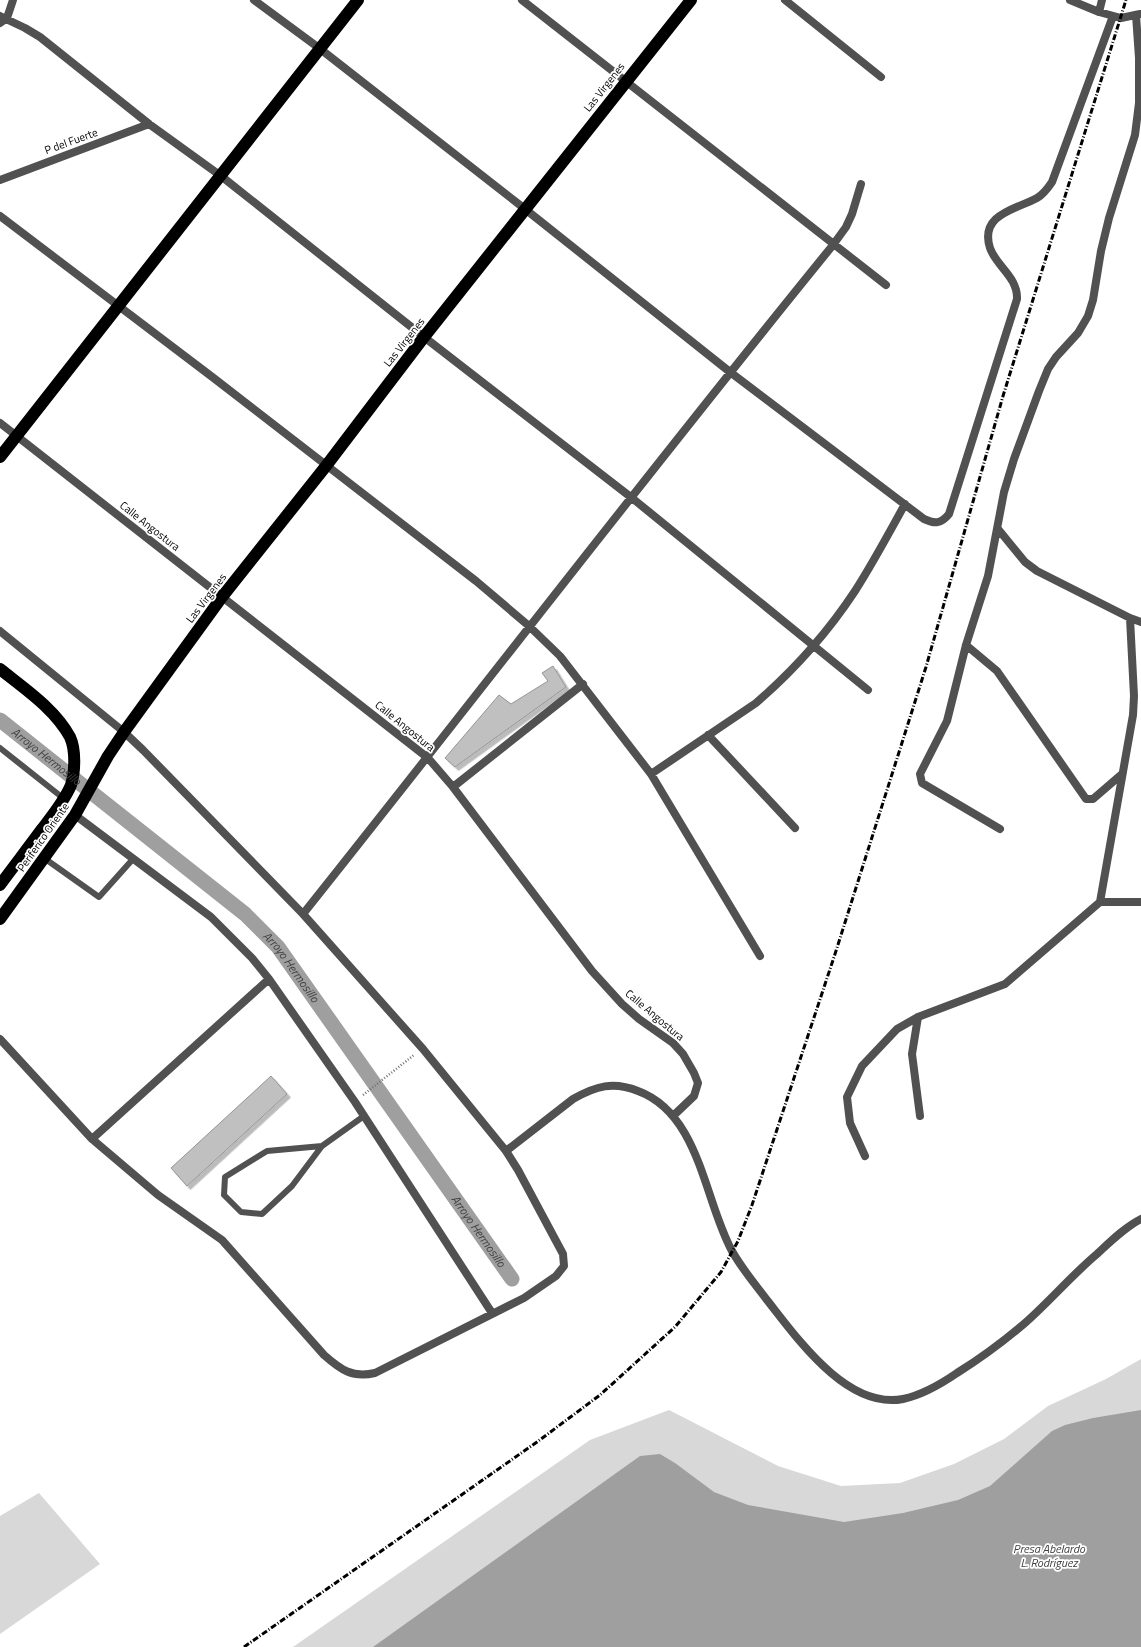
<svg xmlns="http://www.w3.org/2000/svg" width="1141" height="1647" font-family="'Titillium Web',sans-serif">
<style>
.green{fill:#d8d8d8}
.water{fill:#9f9f9f}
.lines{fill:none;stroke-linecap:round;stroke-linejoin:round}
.canal{stroke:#9f9f9f;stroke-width:15}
.building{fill:#c0c0c0;stroke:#959595;filter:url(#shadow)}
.path{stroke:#737373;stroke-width:2.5;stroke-dasharray:1 2;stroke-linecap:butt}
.lane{stroke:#515151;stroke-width:6}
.street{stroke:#515151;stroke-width:8}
.highway{stroke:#000;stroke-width:12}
.rail{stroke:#000;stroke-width:3;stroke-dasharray:6 2 1 2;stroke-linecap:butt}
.labels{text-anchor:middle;stroke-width:3.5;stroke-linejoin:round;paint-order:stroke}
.street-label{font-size:11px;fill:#000;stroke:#fff}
.water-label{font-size:12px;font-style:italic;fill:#404040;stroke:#fff}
</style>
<defs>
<filter id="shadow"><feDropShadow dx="3.5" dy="3.5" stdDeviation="0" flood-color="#0004"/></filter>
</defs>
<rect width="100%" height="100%" fill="#fff"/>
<path class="green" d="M 1141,1359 L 1141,1647 L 293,1647 L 590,1440 L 669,1410 L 778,1466 L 841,1486 L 900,1483 L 954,1464 L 1004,1439 L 1048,1406 L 1106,1379 Z
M 39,1493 L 100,1564 L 0,1634 L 0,1516 Z"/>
<path class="water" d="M 1141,1410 L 1141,1647 L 373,1647 L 640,1456 L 660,1454 L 675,1463 L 714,1492 L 748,1505 L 844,1522 L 903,1513 L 958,1500 L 990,1486 L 1052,1431 L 1065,1425 L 1093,1418 Z"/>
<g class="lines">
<path class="canal" id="s1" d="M 0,720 L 245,914 L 278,947 L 512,1279"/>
</g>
<path class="building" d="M 553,666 L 566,687 L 455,767 L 445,758 L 499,695 L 511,704 L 548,681 L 542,673 Z
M 271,1076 L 287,1094 L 187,1186 L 171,1168 Z"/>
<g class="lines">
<path class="path" d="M 363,1095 L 414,1055"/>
<path class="lane" d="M 0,748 L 63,798
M 44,858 L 99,897 L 133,859
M 322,1146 L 267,1151 L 225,1177 L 224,1195 L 241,1212 L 262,1214 L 292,1186 L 322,1146 L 364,1116"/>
<path class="street" d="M 254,0 L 319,48 L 525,209 L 730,372 L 924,519 C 935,524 941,524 949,514 L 1017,299 C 1018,277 996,266 990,248 C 979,214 1017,209 1037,198 C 1044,194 1048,188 1052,182 L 1113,16
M 522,0 L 886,285
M 785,0 L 881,77
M 1070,0 L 1099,12 L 1121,18 L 1140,14
M 1099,12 L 1102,0
M 0,16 L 25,28 L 40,37 L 149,124 L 221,176 L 424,337 L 632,498 L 868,690
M 0,23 L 7,18 L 13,0
M 0,180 L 149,124
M 0,216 L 211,376 L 476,581 L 529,626 L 560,656 L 651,774 L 760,956
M 0,423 L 428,758 L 453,787 L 592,971 L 622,1004 L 639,1019 L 673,1043 L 683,1054 L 694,1073 L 698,1083 L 694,1096 L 673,1116
M 998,529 L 1025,562 L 1037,571 L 1130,618 L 1141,622
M 0,631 L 124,732 L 143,750 L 303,914 L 423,1049 L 506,1151 L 518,1170 L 563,1254 L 564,1266 L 556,1276 L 524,1298 L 375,1373 C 352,1378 341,1370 324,1355 L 222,1240 L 158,1195 L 92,1139 L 0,1039
M 966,645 L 997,671 L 1086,799 L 1093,799 L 1122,774
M 708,735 L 795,828
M 651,774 L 756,703 C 793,671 828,632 855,591 C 873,563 889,533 905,504
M 453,787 L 583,684
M 75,815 L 211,917 L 252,958 L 269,979 L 355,1102 L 492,1313
M 1000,829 L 922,783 L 920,774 L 947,721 L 966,645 L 988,576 L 1004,492 L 1014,459 L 1039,391 L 1048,369 L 1056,357 L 1078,333 L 1088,316 L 1093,300 L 1101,251 L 1109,218 L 1135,135 L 1139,103 L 1139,58 L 1136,15
M 1100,902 L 1133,715 L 1134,696 L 1130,618
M 303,914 C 480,692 653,466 833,245 L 846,227 L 852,214 L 861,184
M 918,1017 L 912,1054 L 920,1116
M 92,1139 L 269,979
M 506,1151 L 573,1099 C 596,1086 613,1081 638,1091 C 700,1114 704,1200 732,1251 C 742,1269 755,1284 767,1300 C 797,1338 847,1410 903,1399 C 922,1395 941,1384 957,1373 C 981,1358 1004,1341 1025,1323 C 1050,1301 1072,1275 1097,1254 C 1110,1242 1125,1227 1141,1219
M 865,1156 L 850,1123 L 847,1097 L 862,1066 L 897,1029 L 918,1017 L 1005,984 L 1100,902 L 1141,902"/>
<path class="highway" d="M 0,457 L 358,0
M 0,669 C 25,689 55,709 70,737 C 76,750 75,772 71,785 C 65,800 52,816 42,829 C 28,848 14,866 0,885
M 0,919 L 75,815 L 108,756 L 124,732 L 222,597 L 326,466 L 424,337 L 691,0"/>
<path class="rail" d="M 244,1647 L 537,1442 L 600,1395 L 675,1327 L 721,1272 L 738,1241 L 752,1205 L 835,954 L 926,667 L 1003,396 L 1126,0"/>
</g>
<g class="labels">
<g class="street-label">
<text transform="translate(604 87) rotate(-52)" y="4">Las Virgenes</text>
<text transform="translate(71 141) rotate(-20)" y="4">P del Fuerte</text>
<text transform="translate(404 342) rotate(-52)" y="4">Las Virgenes</text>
<text transform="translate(150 526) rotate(38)" y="4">Calle Angostura</text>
<text transform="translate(206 598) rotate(-53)" y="4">Las Virgenes</text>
<text transform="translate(405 726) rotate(39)" y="4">Calle Angostura</text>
<text transform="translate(43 837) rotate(-55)" y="4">Periferico Oriente</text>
<text transform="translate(655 1015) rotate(40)" y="4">Calle Angostura</text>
</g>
<g class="water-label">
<text dy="4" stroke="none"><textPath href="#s1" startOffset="59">Arroyo Hermosillo</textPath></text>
<text dy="4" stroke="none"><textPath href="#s1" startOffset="383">Arroyo Hermosillo</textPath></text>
<text dy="4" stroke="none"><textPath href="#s1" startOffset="707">Arroyo Hermosillo</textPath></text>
<text x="1049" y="1553">Presa Abelardo<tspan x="1049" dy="14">L. Rodríguez</tspan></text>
</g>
</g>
</svg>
